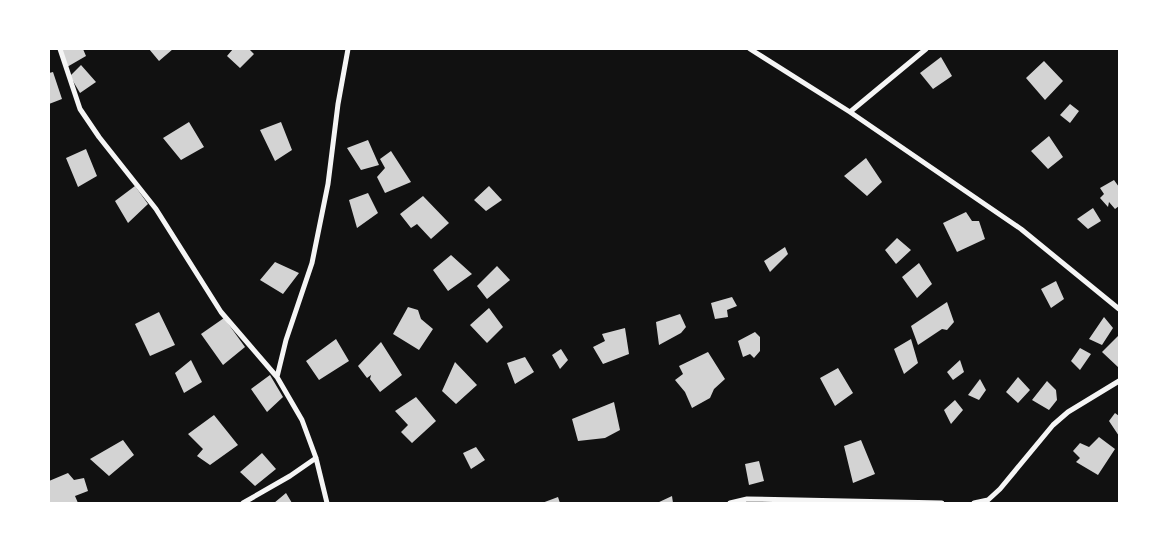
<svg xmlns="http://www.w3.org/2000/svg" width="1168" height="552" font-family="'Titillium Web',sans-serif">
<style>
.building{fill:#d3d3d3}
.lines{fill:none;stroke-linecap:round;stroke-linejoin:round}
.minor{stroke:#f5f5f5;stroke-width:5}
</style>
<rect width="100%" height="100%" fill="#111"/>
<path class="building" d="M 61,49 L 83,49 L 86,56 L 67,67 Z
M 149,49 L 173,49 L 159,61 Z
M 233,49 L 249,49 L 254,54 L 240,68 L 227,56 Z
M 941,57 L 952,76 L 933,89 L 920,73 Z
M 1044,61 L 1063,81 L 1045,100 L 1026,78 Z
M 81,65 L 96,82 L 80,93 L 70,76 Z
M 53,72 L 62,99 L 49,104 L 49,73 Z
M 1070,104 L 1079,111 L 1070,123 L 1060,115 Z
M 189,122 L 204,147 L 181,160 L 163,138 Z
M 281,122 L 292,150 L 275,161 L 260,130 Z
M 1049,136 L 1063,157 L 1048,169 L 1031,151 Z
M 368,140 L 379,165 L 361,170 L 347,148 Z
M 86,149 L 97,176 L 78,187 L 66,158 Z
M 391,151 L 411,182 L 385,193 L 377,177 L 385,168 L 380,159 Z
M 866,158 L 882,182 L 867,196 L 844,176 Z
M 1114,180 L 1119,187 L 1119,206 L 1115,209 L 1109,202 L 1108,207 L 1100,198 L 1104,194 L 1100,188 Z
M 135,186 L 148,204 L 128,223 L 115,201 Z
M 489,186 L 502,200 L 486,211 L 474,200 Z
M 368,193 L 378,213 L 357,228 L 349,200 Z
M 423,196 L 449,223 L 431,239 L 417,224 L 411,228 L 400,214 Z
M 1093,208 L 1101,221 L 1088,229 L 1077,219 Z
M 966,212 L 972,221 L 979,221 L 985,239 L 957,252 L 943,223 Z
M 897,238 L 911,250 L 896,264 L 885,250 Z
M 785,247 L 788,254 L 770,272 L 764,261 Z
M 451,255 L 472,274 L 448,291 L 433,270 Z
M 275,262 L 299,273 L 283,294 L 260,280 Z
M 919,263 L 932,284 L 917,298 L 902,277 Z
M 497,266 L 510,280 L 487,299 L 477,286 Z
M 1056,281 L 1064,299 L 1051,308 L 1041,289 Z
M 732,297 L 737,306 L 727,310 L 728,317 L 715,319 L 711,303 Z
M 947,302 L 954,322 L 947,330 L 942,329 L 918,345 L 911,326 Z
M 408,307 L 418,310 L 421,319 L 433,329 L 419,350 L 393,334 Z
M 489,308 L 503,327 L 487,343 L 470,325 Z
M 159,312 L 175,345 L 150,356 L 135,324 Z
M 680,314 L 686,327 L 681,333 L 659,345 L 656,322 Z
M 1104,317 L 1113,328 L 1102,345 L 1089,339 Z
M 224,318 L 245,347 L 223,365 L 201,334 Z
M 625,328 L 629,354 L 603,364 L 593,347 L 605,341 L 602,334 Z
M 755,332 L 760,337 L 760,351 L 754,358 L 750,354 L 743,357 L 738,341 Z
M 1119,335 L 1119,368 L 1102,352 Z
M 336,339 L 349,361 L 319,380 L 306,361 Z
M 911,339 L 918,363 L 904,374 L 894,349 Z
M 381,342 L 402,375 L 380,392 L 370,379 L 371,375 L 367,378 L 358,366 Z
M 1080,348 L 1091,354 L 1080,370 L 1071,361 Z
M 561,349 L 568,360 L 560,369 L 552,355 Z
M 708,352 L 725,379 L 714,389 L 710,398 L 692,408 L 685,392 L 675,380 L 683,374 L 679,366 Z
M 525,357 L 534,372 L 515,384 L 507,363 Z
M 191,360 L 202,382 L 184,393 L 175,373 Z
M 960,360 L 964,372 L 953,380 L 947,372 Z
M 455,362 L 477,385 L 456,404 L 442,391 Z
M 838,368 L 853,393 L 835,406 L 820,378 Z
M 270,375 L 283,397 L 267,412 L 251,389 Z
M 1018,377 L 1030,390 L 1018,403 L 1006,392 Z
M 980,379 L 986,390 L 979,400 L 968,395 Z
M 1047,381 L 1056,390 L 1057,400 L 1049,410 L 1032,400 Z
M 416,397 L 436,421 L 412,443 L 401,432 L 408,425 L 395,411 Z
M 955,400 L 963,410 L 951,424 L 944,410 Z
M 614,402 L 620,430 L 605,438 L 578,441 L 572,419 Z
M 1115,413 L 1119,416 L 1119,436 L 1109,421 Z
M 214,415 L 238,445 L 210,465 L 197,456 L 203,449 L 188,434 Z
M 1099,437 L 1115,449 L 1098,475 L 1076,462 L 1080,458 L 1073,451 L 1080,443 L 1089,447 Z
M 123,440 L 134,455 L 109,476 L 90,459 Z
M 861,440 L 875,474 L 853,483 L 844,446 Z
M 476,447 L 485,460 L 471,469 L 463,453 Z
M 262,453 L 276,469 L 255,486 L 240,472 Z
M 759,461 L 764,481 L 749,485 L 745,464 Z
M 68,473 L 74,480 L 84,478 L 88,491 L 75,496 L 78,503 L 49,503 L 49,481 Z
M 286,493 L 292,503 L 274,503 Z
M 672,496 L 673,503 L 657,503 Z
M 558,497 L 560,503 L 542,503 Z"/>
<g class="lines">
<path class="minor" d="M 60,49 L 80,109 L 99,137 L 156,209 L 221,312 L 277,377
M 750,49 L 850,112 L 1021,229 L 1119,309
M 850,112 L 926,49
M 243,503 L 290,476 L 316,458
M 327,503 L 316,458 L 302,420 L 277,377 L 286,340 L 312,263 L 328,184 L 338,104 L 348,49
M 730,503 L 747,499 L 942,503
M 974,503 L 988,500 L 1000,489 L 1053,425 L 1068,412 L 1119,381"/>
</g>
<rect width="1168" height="552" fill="none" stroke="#ffffff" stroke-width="100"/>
</svg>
